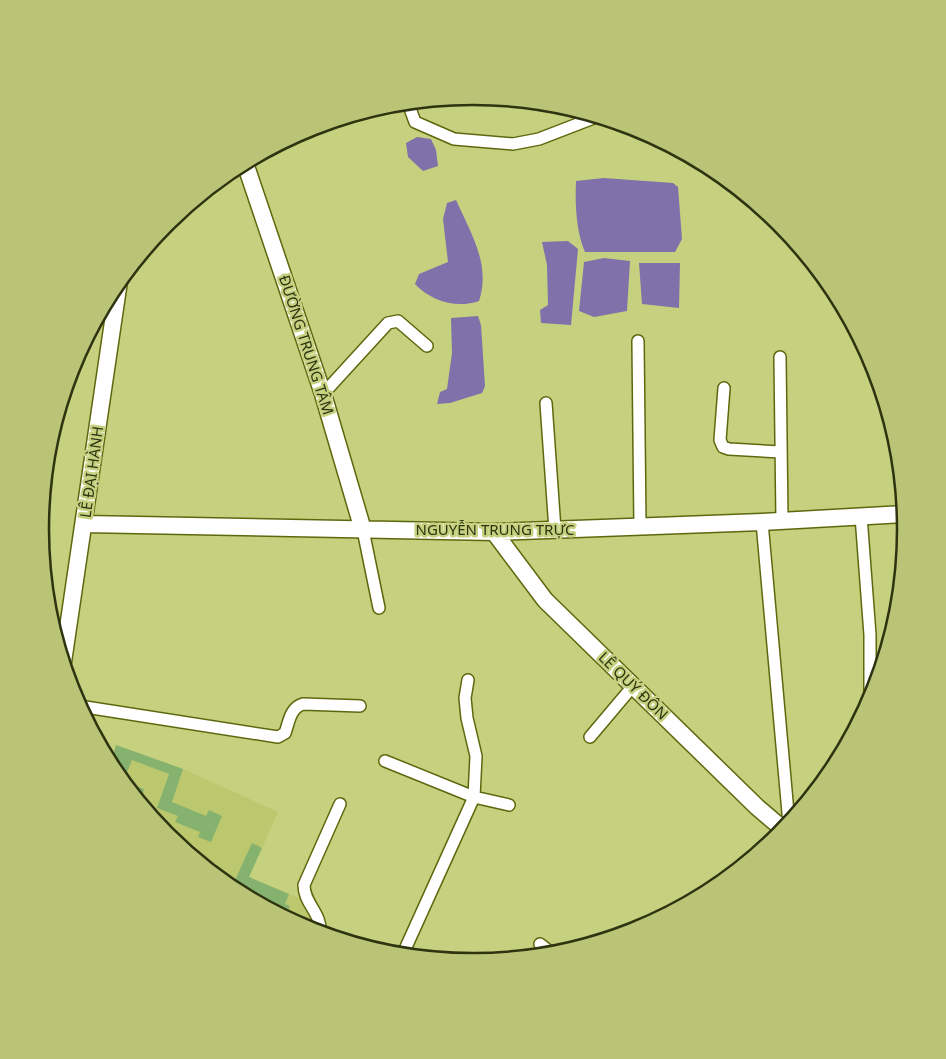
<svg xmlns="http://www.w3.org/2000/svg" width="946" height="1059" font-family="'Noto Sans',sans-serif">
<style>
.built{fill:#bcc86d}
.water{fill:#8071ab}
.building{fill:#85b26e}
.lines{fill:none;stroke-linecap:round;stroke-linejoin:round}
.street-casing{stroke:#5f670d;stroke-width:14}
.secondary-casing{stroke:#5f670d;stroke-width:19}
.street{stroke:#fff;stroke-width:11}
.secondary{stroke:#fff;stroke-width:16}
.labels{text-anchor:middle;stroke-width:5;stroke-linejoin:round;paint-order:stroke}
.street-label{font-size:15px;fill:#2e3310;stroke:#c5d17f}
.rim{fill:none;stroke:#2e3310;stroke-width:2.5}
</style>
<rect width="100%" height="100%" fill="#c5d17f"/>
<path class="built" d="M 116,745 L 183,769 L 278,812 L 249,877 L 304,900 L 316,918 L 317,932 L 232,889 L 167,835 L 113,770 L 110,765 Z"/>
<path class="water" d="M 417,137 L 431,139 L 436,150 L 438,166 L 423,171 L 408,157 L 406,143 Z
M 604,178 L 673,183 L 678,187 L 682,239 L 675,252 L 585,252 C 576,231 575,205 576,181 Z
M 456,200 C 471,233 491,265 479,301 C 456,309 431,301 415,284 L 419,274 L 448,262 L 443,219 L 447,203 Z
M 568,241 L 578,249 L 571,325 L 541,323 L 540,310 L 548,305 L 547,265 L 542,242 Z
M 604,258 L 630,261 L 627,311 L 594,317 L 579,311 L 584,262 Z
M 639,263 L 680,263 L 679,308 L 642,304 Z
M 478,316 L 481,325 L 485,386 L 482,393 L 450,403 L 437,404 L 440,392 L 447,389 L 452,353 L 451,318 Z"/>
<path class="building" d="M 116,745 L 183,769 L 172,802 L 206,816 L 209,810 L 222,816 L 211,842 L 198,837 L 200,832 L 175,822 L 178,816 L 157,808 L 169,774 L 132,760 L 123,782 L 144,789 L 140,803 L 113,770 L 110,765 Z
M 252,843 L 262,848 L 249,877 L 289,894 L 285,904 L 290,906 L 288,910 L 308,918 L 304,928 L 231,889 Z"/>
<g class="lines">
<defs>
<path id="street" d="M 408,103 L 415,122 L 454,139 L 513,144 L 539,139 L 596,117
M 638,341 L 640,527
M 780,357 L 782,521
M 724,388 L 720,440 L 723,447 L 729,449 L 781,452
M 323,394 L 388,323 L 398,321 L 427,346
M 546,403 L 555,530
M 861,516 L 870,635 L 870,700
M 762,522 L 789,824
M 363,530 L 379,608
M 79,706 L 278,737 L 285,733 C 289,722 290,708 303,704 L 360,706
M 590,737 L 633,686
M 385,761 L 474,797 L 509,805
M 320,933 C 322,913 304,904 304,885 L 340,804
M 540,944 L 554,955
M 402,956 L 474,797 L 476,756 L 467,718 L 465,698 L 468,680"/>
<path id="secondary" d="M 245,163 L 323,394 L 363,530
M 85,524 L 494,532 L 762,522 L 904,514
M 494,532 L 545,600 L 757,807 L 784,830
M 63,662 L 119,281"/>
</defs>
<use href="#street" class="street-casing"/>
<use href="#secondary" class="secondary-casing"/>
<use href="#street" class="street"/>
<use href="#secondary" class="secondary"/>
</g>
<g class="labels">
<g class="street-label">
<text transform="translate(306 345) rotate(72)" y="5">ĐƯỜNG TRUNG TÂM</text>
<text transform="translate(92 472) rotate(-82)" y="5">LÊ ĐẠI HÀNH</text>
<text x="495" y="535">NGUYỄN TRUNG TRỰC</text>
<text transform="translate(633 686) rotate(44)" y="5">LÊ QUÝ ĐÔN</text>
</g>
</g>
<path d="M0 0H946V1059H0ZM49 529a424 424 0 1 1 848 0a424 424 0 1 1-848 0Z" fill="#b9c476" fill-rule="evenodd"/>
<path class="rim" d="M49 529a424 424 0 1 1 848 0a424 424 0 1 1-848 0Z"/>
</svg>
